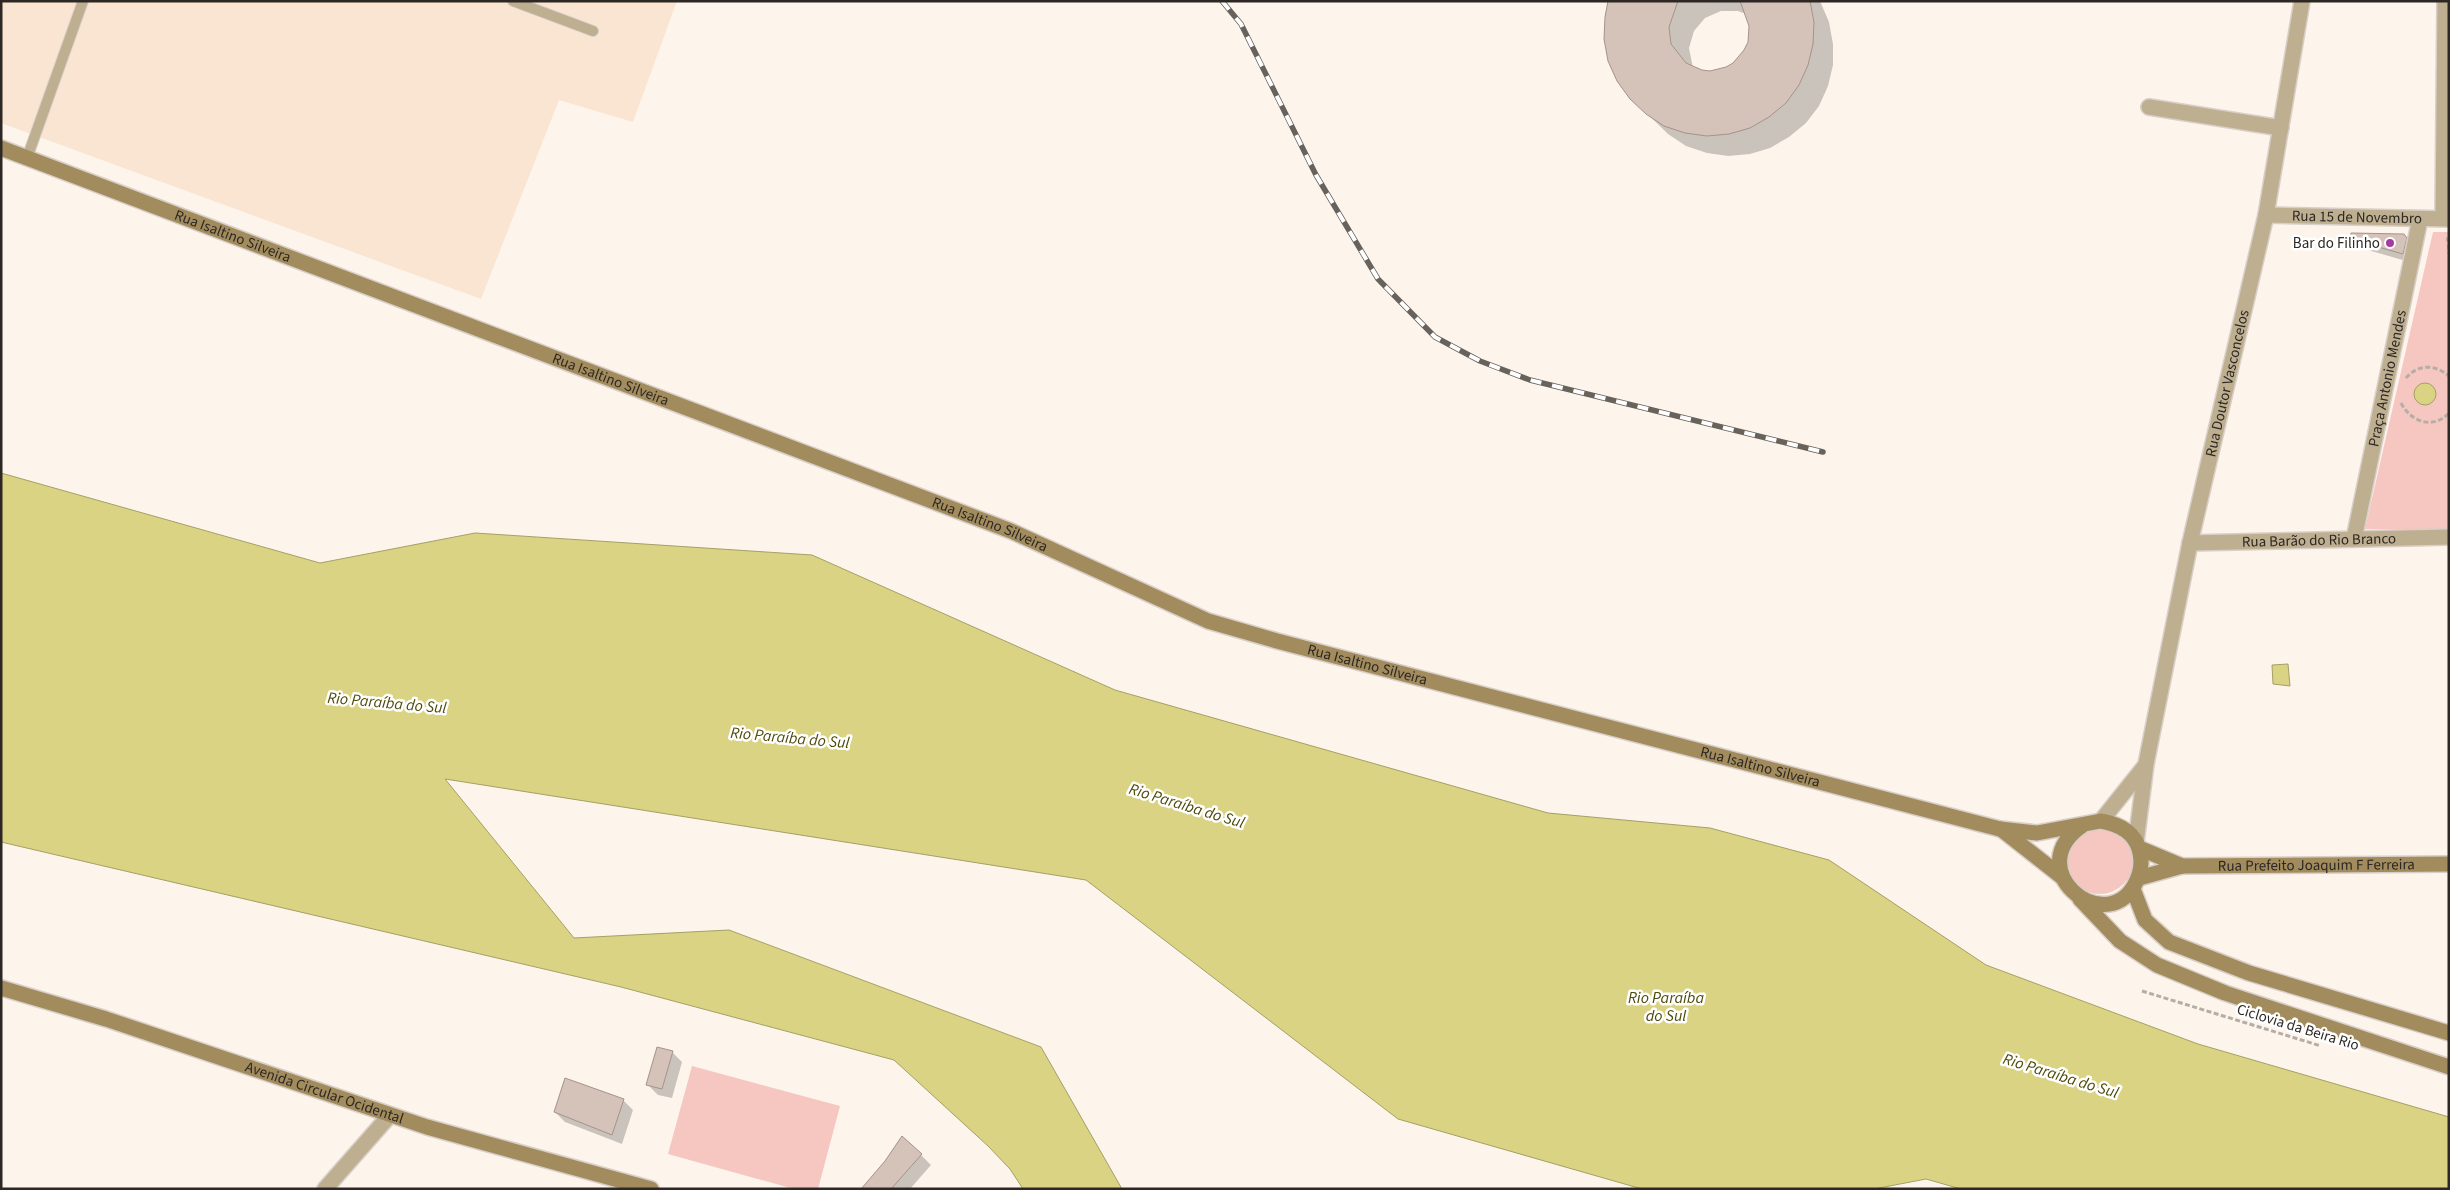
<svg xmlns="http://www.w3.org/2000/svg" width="2450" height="1190" font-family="'Source Sans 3',sans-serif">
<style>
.built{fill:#fae5d2}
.green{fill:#f6c6c0}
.water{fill:#d9d383;stroke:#a5a066}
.shadow{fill:#0003;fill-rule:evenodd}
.building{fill:#d5c2b9;stroke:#a5938a}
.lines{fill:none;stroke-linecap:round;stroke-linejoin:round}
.lane-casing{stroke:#d8cfc8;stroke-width:12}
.street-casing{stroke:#d8cfc8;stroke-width:18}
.secondary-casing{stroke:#d8cfc8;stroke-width:18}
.path{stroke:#b5aea7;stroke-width:3;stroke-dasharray:5 2.5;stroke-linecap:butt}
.lane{stroke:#beaf90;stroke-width:10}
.street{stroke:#beaf90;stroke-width:15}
.secondary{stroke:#a28c5d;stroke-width:15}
.rail-casing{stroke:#68625c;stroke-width:5.5}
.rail{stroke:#fff;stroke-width:4;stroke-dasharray:11;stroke-linecap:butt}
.poi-dot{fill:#a23ca1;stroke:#fff;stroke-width:2}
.labels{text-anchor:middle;stroke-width:5;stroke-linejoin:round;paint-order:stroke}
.street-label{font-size:15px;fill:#2d2823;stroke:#fff}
.poi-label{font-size:15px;fill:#2d2823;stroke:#fff;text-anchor:end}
.water-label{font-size:16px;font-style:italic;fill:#4e4a0a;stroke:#fff}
</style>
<rect width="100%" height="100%" fill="#fdf4ec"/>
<path class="built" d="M 1,1 L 677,1 L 633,122 L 559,100 L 481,299 L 1,123 Z"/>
<path class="green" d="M 2433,232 L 2449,232 L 2449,530 L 2365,529 Z
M2067 861a33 33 0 1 1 66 0a33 33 0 1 1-66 0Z
M 692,1066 L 840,1106 L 818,1189 L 794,1189 L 668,1154 Z"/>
<path class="water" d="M2414 394a11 11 0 1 1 22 0a11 11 0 1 1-22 0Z
M 1,473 L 320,563 L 475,533 L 812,555 L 1115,690 L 1548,813 L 1710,828 L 1829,860 L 1986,965 L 2198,1044 L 2449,1117 L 2449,1189 L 1961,1189 L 1926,1179 L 1874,1189 L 1642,1189 L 1398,1119 L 1086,880 L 445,779 L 574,938 L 729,930 L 1041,1047 L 1122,1189 L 1023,1189 L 1010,1169 L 988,1146 L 894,1060 L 621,987 L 1,842 Z
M 2288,664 L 2290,686 L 2273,684 L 2272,665 Z"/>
<path class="shadow" d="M 1610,1 L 1820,1 L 1829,22 L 1833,44 L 1833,65 L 1828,86 L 1819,106 L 1806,123 L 1789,137 L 1770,148 L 1750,154 L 1728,156 L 1707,153 L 1686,146 L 1668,134 L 1631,98 ZM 1721,11 L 1738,11 L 1746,14 L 1750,26 L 1749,43 L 1740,58 L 1727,68 L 1710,72 L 1693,68 L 1689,48 L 1694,31 L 1705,18 Z
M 2404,235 L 2414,246 L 2413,263 L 2361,248 L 2351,238 Z
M 672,1052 L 682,1062 L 672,1098 L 658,1095 L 648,1085 Z
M 623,1100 L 633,1110 L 622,1144 L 565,1122 L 555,1112 Z
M 921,1155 L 931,1165 L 910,1189 L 863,1189 L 886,1162 Z"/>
<path class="building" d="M 1608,1 L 1678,1 L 1669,27 L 1671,44 L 1686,63 L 1702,70 L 1710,71 L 1726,67 L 1733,63 L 1744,50 L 1748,42 L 1749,26 L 1740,1 L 1810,1 L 1814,22 L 1813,44 L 1808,65 L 1799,85 L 1786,103 L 1769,117 L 1750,128 L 1729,134 L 1707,136 L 1685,133 L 1664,126 L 1646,114 L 1630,99 L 1617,81 L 1608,61 L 1604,39 L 1605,17 Z
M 2351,233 L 2404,234 L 2407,238 L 2403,254 L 2350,239 Z
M 657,1047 L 673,1051 L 662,1089 L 646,1085 Z
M 565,1078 L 624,1099 L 612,1135 L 554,1112 Z
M 902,1136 L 922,1154 L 891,1189 L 861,1189 L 885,1161 Z"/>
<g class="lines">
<defs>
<path id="lane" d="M 513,1 L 593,31
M 27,158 L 83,1"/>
<g id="street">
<path d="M 2149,107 L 2281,128"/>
<path id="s1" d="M 2266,215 L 2449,219"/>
<path d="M 2443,218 L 2445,1"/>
<path id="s2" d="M 2354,539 L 2420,219"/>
<path id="s3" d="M 2190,543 L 2449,537"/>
<path d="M 2101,821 L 2145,766"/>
<path id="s4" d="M 2136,842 L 2146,764 L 2190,543 L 2266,215 L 2302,1"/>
<path d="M 325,1189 L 390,1115"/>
</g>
<g id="secondary">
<path id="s5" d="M 1,148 L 1011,531 L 1208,621 L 1277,641 L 2000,829 L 2037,833 L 2101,821 C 2118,824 2134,832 2139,849 C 2143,862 2141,874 2134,886 C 2103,938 2019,868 2083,825"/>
<path d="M 2001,829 L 2062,877"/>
<path d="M 2139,848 L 2182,866"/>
<path id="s6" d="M 2139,878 L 2182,866 L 2449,864"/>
<path d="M 2133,889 L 2145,920 L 2169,942 L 2249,973 L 2449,1033"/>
<path d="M 2080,899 L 2120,941 L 2157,965 L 2225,993 L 2449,1067"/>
<path id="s7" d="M 1,988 L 106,1019 L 427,1127 L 651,1189"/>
</g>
</defs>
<use href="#lane" class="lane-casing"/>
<use href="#street" class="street-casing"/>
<use href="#secondary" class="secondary-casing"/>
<path class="path" d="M 2446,239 L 2448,239 L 2449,254
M 2406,378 C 2418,364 2435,364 2449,376
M 2401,403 C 2411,422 2433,430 2449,413
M 2142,991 L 2321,1046"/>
<use href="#lane" class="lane"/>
<use href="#street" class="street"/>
<use href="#secondary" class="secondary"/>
<defs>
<path id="rail" d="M 1222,1 L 1241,24 L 1316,175 L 1378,279 L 1435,337 L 1480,361 L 1530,380 L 1823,452"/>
</defs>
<use href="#rail" class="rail-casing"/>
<use href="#rail" class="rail"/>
</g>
<circle class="poi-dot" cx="2390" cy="243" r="5"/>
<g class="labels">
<g class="street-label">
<text dy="5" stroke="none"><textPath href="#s1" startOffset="91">Rua 15 de Novembro</textPath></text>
<text dy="5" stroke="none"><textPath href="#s5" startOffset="248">Rua Isaltino Silveira</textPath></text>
<text dy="5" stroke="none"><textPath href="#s5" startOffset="652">Rua Isaltino Silveira</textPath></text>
<text dy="5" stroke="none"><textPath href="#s2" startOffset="164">Praça Antonio Mendes</textPath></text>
<text dy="5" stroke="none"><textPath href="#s4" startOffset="468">Rua Doutor Vasconcelos</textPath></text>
<text dy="5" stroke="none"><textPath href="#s5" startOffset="1058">Rua Isaltino Silveira</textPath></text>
<text dy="5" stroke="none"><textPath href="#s3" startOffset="129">Rua Barão do Rio Branco</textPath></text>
<text dy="5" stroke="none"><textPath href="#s5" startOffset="1462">Rua Isaltino Silveira</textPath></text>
<text dy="5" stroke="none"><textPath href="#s5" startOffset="1868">Rua Isaltino Silveira</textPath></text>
<text dy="5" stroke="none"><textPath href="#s6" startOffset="179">Rua Prefeito Joaquim F Ferreira</textPath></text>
<text transform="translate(2298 1027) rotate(17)" y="5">Ciclovia da Beira Rio</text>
<text dy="5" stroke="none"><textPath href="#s7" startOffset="340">Avenida Circular Ocidental</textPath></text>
</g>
<g class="poi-label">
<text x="2380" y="248">Bar do Filinho</text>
</g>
<g class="water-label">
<text transform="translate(387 702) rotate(5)" y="6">Rio Paraíba do Sul</text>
<text transform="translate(790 737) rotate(5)" y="6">Rio Paraíba do Sul</text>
<text transform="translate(1187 805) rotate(17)" y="6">Rio Paraíba do Sul</text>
<text x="1666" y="1003">Rio Paraíba<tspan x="1666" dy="18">do Sul</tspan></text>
<text transform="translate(2061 1075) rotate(17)" y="6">Rio Paraíba do Sul</text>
</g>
</g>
<rect width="2450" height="1190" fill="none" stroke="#2d2823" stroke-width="5"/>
</svg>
